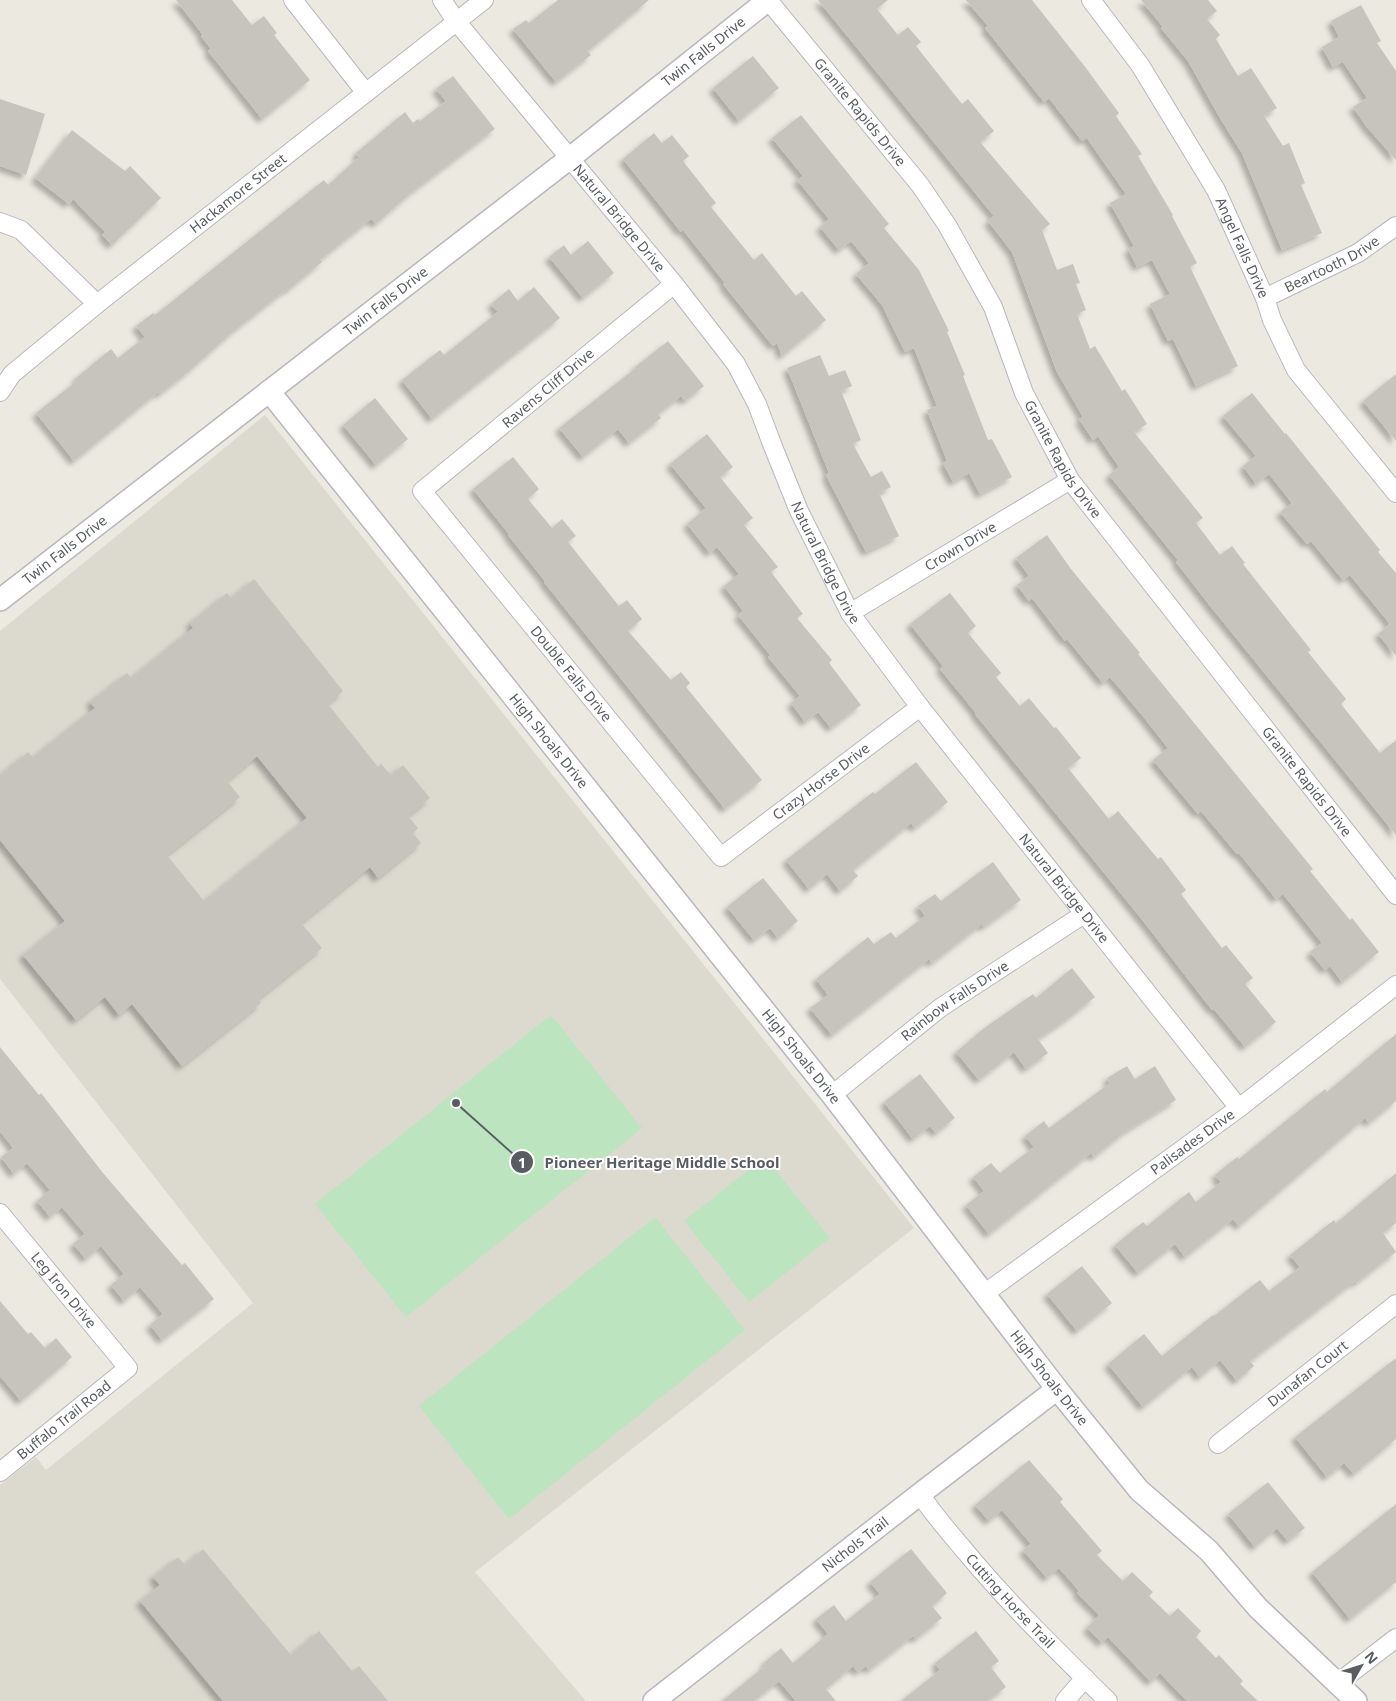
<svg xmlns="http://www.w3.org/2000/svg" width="1396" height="1701" font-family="'Noto Sans',sans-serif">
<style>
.education{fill:#dcd9cf}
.green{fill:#bce4be}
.building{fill:#c7c4be;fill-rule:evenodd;filter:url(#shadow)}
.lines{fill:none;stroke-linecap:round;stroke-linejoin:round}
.minor-casing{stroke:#b6b8bd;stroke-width:20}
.tertiary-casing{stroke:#b6b8bd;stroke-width:24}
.minor{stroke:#fff;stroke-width:18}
.tertiary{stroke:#fff;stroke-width:21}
.labels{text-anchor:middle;stroke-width:4;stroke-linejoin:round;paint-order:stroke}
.street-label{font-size:14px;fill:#595d62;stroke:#fff}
.leader{fill:none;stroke:#595d62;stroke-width:2}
.callout-dot{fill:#595d62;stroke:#fff;stroke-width:2}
.mark-label{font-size:15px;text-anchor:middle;font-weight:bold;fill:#fff}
.callout-label{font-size:15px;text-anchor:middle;font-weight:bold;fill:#595d62;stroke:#fff;stroke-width:4;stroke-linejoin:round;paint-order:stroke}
</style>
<defs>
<filter id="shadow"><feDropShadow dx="-4.5" dy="4.5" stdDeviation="2.5" flood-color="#0004"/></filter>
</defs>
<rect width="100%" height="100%" fill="#eceae0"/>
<path class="education" d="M 265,415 L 914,1228 L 475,1572 L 586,1701 L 0,1701 L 0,1485 L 36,1457 L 46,1470 L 253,1303 L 0,979 L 0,631 Z"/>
<path class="green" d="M 551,1015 L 642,1128 L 406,1317 L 315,1204 Z
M 765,1157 L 830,1238 L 749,1302 L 684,1221 Z
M 655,1217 L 745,1330 L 509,1519 L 419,1406 Z"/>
<path class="building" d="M 176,0 L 232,0 L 252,25 L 264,16 L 277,33 L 274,35 L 310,80 L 262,119 L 208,51 L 211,49 L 201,36 L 203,35 Z
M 558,0 L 649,0 L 588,51 L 591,55 L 556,82 L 513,29 L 526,20 L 529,23 Z
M 818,0 L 888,0 L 877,9 L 898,35 L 908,27 L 921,42 L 916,46 L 962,104 L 968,99 L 994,131 L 980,142 L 1050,224 L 1042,230 L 1057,270 L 1073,264 L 1080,283 L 1076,284 L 1086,310 L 1077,314 L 1090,349 L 1095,346 L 1122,391 L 1125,389 L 1147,424 L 1134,432 L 1203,518 L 1196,523 L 1220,555 L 1232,546 L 1245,563 L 1243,564 L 1311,650 L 1308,652 L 1346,699 L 1341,704 L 1380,753 L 1396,740 L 1396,835 L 1211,607 L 1176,562 L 1178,560 L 1109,475 L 1119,467 L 1098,436 L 1093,440 L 1079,419 L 1083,417 L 1057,372 L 1012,252 L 988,221 L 994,216 Z
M 966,0 L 1032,0 L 1086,68 L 1119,113 L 1116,116 L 1142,154 L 1138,156 L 1173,215 L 1172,216 L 1197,263 L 1190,267 L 1238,366 L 1196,386 L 1173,339 L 1168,341 L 1150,304 L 1170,294 L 1152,260 L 1137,267 L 1128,249 L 1134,246 L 1110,203 L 1126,194 L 1087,138 L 1082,141 L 1049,98 L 1044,102 L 985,28 L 988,26 Z
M 1141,0 L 1208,0 L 1217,11 L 1207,19 L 1220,35 L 1216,39 L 1238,76 L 1251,68 L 1277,108 L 1264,116 L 1283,146 L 1289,143 L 1305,183 L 1301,185 L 1322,233 L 1282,250 L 1242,153 L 1220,118 L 1188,61 L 1161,28 L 1163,27 Z
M 1361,5 L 1381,41 L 1377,43 L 1396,71 L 1396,160 L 1366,126 L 1353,107 L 1367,98 L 1343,62 L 1333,67 L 1322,47 L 1339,37 L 1331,21 Z
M 753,56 L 779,88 L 739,121 L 713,88 Z
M 453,76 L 495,129 L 412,192 L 376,224 L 371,219 L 320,260 L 322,262 L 288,290 L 287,289 L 235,330 L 188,372 L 160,394 L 158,392 L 74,461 L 36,413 L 78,380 L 76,378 L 111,349 L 118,358 L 145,337 L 136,326 L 153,313 L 155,315 L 324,180 L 328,185 L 359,157 L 356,153 L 405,112 L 413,123 L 418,119 L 420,121 L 446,101 L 436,89 Z
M 0,99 L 45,114 L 26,175 L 0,166 Z
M 801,115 L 889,224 L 884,228 L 919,270 L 949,331 L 947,332 L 965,375 L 963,376 L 988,440 L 992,439 L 1012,477 L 980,494 L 969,473 L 953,482 L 943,463 L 947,461 L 927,410 L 937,406 L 914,348 L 905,352 L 882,305 L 856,274 L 869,263 L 851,241 L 839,250 L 820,227 L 829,219 L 797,180 L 803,176 L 772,138 Z
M 72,130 L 125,171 L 130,166 L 161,198 L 112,245 L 102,235 L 105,232 L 73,199 L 69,204 L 35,178 Z
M 654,133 L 662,143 L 672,135 L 689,156 L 683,161 L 716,203 L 711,207 L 754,260 L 762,253 L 796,296 L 802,291 L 826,320 L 782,356 L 777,343 L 773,346 L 723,284 L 725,283 L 683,230 L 681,232 L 623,159 Z
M 588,241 L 614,273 L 583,298 L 549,257 L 564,245 L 571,255 Z
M 534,287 L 560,318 L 432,419 L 402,380 L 440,350 L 444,355 L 498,312 L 491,304 L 509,289 L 518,301 Z
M 668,341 L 704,386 L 685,401 L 681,396 L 658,414 L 661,418 L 629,443 L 618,429 L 583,457 L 559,428 L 636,368 L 635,367 Z
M 820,355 L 829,376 L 845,370 L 852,386 L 841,391 L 861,440 L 853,444 L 871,477 L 882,471 L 891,487 L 879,493 L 899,536 L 866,552 L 826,475 L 829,473 L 787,368 Z
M 1396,374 L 1396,441 L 1363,401 Z
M 1252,393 L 1285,434 L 1286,433 L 1380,550 L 1378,552 L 1396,573 L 1396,656 L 1378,634 L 1390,624 L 1350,575 L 1343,580 L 1311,541 L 1307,544 L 1280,512 L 1292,503 L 1269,474 L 1256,484 L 1243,466 L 1256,456 L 1223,416 Z
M 375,398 L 408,439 L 376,465 L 343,425 Z
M 707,434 L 733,467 L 720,477 L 753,518 L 744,525 L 778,567 L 771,572 L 803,614 L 797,618 L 832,660 L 829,663 L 861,705 L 831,728 L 818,712 L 805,722 L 791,703 L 800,696 L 768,657 L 770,655 L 738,615 L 743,611 L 724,586 L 739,574 L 717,547 L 710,553 L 687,524 L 706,508 L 670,464 Z
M 513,457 L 539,489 L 528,499 L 552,528 L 562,519 L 576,536 L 568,542 L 619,606 L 627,600 L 642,619 L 628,631 L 671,680 L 681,672 L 690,683 L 686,687 L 762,780 L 725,809 L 544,582 L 545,581 L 508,535 L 509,534 L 473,489 Z
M 1047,535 L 1071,569 L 1140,653 L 1138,654 L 1313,869 L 1310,871 L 1350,920 L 1352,918 L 1379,952 L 1342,982 L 1330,966 L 1325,970 L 1310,952 L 1322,943 L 1283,894 L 1276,899 L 1239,853 L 1237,854 L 1201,811 L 1198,814 L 1153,760 L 1168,748 L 1142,715 L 1110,677 L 1103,683 L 1067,639 L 1065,641 L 1032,598 L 1029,601 L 1017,585 L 1029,576 L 1016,558 Z
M 254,579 L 343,691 L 328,704 L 378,767 L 381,764 L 391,775 L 403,765 L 430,798 L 408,816 L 418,828 L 413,833 L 421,843 L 378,878 L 370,867 L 301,923 L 322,948 L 258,999 L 261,1003 L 182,1066 L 132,1004 L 119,1015 L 105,997 L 76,1020 L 23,955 L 65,921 L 0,840 L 0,775 L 28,752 L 33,757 L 95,708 L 90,702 L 127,673 L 131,678 L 193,628 L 190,623 L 227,593 L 231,598 ZM 257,756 L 307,818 L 204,901 L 167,855 L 240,797 L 227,781 Z
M 950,593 L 976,626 L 968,633 L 1001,673 L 996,677 L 1020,706 L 1029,698 L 1054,728 L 1056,727 L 1081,758 L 1068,768 L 1109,819 L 1118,811 L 1158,859 L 1161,857 L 1186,890 L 1181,894 L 1222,948 L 1226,945 L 1253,978 L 1245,984 L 1276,1022 L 1245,1047 L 1214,1009 L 1212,1010 L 1144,922 L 975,714 L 976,713 L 940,669 L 943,666 L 910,624 Z
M 916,762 L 948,802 L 915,828 L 911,823 L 853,870 L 858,876 L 840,891 L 827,874 L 809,889 L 786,860 L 873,792 L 875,794 Z
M 993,862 L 1021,900 L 984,927 L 982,924 L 932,963 L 929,959 L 832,1035 L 810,1008 L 828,995 L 816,979 L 868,937 L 874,944 L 891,932 L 896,938 L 925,916 L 918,906 L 935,894 L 941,901 Z
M 763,878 L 798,921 L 778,938 L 770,928 L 754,940 L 727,907 Z
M 1072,968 L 1095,997 L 1067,1019 L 1038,1039 L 1048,1053 L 1026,1069 L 1014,1052 L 979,1080 L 956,1052 L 983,1029 L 1033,994 L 1036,998 Z
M 1396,1034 L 1396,1101 L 1369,1123 L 1365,1118 L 1239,1226 L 1233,1219 L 1185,1257 L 1175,1244 L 1138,1273 L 1115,1245 L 1143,1222 L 1147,1226 L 1189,1192 L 1196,1202 L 1221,1182 L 1215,1175 L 1237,1157 L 1239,1159 L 1325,1089 L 1327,1092 Z
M 0,1047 L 39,1095 L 41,1093 L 103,1173 L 182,1265 L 185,1263 L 214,1299 L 162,1340 L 150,1325 L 163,1314 L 140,1287 L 124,1301 L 111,1285 L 124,1274 L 101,1246 L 86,1259 L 73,1244 L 85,1234 L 62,1207 L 50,1217 L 37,1201 L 50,1190 L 27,1163 L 14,1174 L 1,1157 L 13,1148 L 0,1131 Z
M 1127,1066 L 1135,1079 L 1155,1066 L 1176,1100 L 1126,1131 L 1094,1157 L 1091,1153 L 989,1234 L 966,1205 L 984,1191 L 973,1177 L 991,1163 L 1000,1173 L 1034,1147 L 1025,1136 L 1044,1121 L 1049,1128 L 1110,1083 L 1107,1078 Z
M 920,1074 L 955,1118 L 936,1133 L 930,1126 L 913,1139 L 884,1102 Z
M 1396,1173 L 1396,1223 L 1383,1233 L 1396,1252 L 1356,1283 L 1355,1281 L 1250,1361 L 1254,1366 L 1237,1381 L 1220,1360 L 1200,1377 L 1192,1367 L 1143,1407 L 1108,1364 L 1144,1334 L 1162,1356 L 1213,1315 L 1214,1316 L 1260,1280 L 1269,1291 L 1300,1267 L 1290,1255 L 1334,1220 L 1336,1223 Z
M 1082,1266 L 1112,1303 L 1077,1331 L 1047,1294 Z
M 0,1301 L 28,1334 L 31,1332 L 45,1348 L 56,1338 L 72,1357 L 21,1401 L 0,1376 Z
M 1396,1358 L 1396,1439 L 1354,1474 L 1344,1463 L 1327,1477 L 1295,1437 Z
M 1029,1460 L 1063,1499 L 1060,1502 L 1102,1551 L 1097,1555 L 1123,1581 L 1132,1572 L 1153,1592 L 1149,1596 L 1170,1616 L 1178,1608 L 1201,1631 L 1196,1637 L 1216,1658 L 1219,1655 L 1243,1681 L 1240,1684 L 1258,1701 L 1187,1701 L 1160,1673 L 1151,1682 L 1108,1637 L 1102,1643 L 1087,1628 L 1099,1615 L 1077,1593 L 1079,1591 L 1059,1568 L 1047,1578 L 1023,1550 L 1031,1544 L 1002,1510 L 989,1521 L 975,1505 Z
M 1268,1482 L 1305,1528 L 1288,1541 L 1277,1528 L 1255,1547 L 1228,1514 Z
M 1396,1504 L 1396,1582 L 1350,1619 L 1312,1572 Z
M 203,1549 L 291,1655 L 319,1631 L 352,1671 L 359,1666 L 388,1701 L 223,1701 L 140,1601 L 160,1585 L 153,1577 L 178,1557 L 185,1565 Z
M 911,1549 L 947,1593 L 932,1606 L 942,1618 L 916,1639 L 913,1636 L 869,1670 L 866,1666 L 858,1672 L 853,1666 L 826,1689 L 836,1701 L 796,1701 L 779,1681 L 754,1701 L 722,1701 L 766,1665 L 764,1663 L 781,1648 L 793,1663 L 828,1634 L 816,1619 L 834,1605 L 846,1621 L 880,1594 L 870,1582 Z
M 976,1631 L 999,1661 L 991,1667 L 1006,1687 L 987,1701 L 901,1701 L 940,1670 L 935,1663 Z"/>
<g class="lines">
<defs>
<g id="minor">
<path d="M 293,0 L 366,93"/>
<path id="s1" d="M 442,0 L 456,21 L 674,284 L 736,364 L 757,404 L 772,444 L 799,511 L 850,613 L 920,707 L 1239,1108"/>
<path id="s2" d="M 768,0 L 920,185 L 947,225 L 993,307 L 1024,393 L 1070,480 L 1396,895"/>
<path id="s3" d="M 1091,0 L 1140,65 L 1216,190 L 1265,298 L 1272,320 L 1296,370 L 1396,493"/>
<path d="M 0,222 L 21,230 L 97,304"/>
<path id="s4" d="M 674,284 L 422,491 L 721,857 L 920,707"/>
<path id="s5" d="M 1265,298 L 1358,253 L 1396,226"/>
<path id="s6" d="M 0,392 L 12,374 L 97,304 L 484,0"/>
<path id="s7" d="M 850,613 L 1070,480"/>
<path id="s8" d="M 832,1095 L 940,1008 L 1084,914"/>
<path id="s9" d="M 0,1213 L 128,1368 L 0,1472"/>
<path id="s10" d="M 984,1294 L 1239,1108 L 1396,985"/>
<path id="s11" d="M 1218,1444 L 1396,1304"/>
<path id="s12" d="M 920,1494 C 933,1514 949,1532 965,1551 C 1009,1604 1058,1652 1108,1701"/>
<path d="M 1338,1683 L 1396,1638"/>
<path d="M 1065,1701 L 1085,1678"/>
</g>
<g id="tertiary">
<path id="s13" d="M 269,391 L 832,1095 L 1057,1389 L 1139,1490 L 1209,1551 L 1258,1608 L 1356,1701"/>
<path id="s14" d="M 0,600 L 570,158 L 768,0"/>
<path id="s15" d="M 654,1701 L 920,1494 L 1057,1389"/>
</g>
</defs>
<use href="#minor" class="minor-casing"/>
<use href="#tertiary" class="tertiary-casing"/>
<use href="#minor" class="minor"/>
<use href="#tertiary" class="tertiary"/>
</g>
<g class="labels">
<g class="street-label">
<text dy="5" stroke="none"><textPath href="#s14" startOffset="892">Twin Falls Drive</textPath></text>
<text dy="5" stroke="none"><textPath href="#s2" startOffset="145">Granite Rapids Drive</textPath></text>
<text dy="5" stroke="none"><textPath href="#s6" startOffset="311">Hackamore Street</textPath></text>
<text dy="5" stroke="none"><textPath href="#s1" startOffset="281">Natural Bridge Drive</textPath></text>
<text dy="5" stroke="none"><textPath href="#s3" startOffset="291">Angel Falls Drive</textPath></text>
<text dy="5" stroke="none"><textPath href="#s5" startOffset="75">Beartooth Drive</textPath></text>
<text dy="5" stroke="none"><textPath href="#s14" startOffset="488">Twin Falls Drive</textPath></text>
<text transform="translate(548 388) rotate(-40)" y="5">Ravens Cliff Drive</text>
<text dy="5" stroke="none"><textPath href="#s2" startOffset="550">Granite Rapids Drive</textPath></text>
<text dy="5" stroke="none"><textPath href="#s7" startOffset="129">Crown Drive</textPath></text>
<text dy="5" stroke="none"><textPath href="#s14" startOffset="82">Twin Falls Drive</textPath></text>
<text dy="5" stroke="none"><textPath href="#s1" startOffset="686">Natural Bridge Drive</textPath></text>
<text dy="5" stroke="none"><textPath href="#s4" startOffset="562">Double Falls Drive</textPath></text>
<text dy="5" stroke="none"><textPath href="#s13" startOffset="448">High Shoals Drive</textPath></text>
<text dy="5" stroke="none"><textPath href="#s4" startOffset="924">Crazy Horse Drive</textPath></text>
<text dy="5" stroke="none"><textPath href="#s2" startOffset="955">Granite Rapids Drive</textPath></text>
<text dy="5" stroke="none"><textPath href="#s1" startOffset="1091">Natural Bridge Drive</textPath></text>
<text dy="5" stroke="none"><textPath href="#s8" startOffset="155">Rainbow Falls Drive</textPath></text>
<text dy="5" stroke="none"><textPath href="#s13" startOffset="852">High Shoals Drive</textPath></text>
<text dy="5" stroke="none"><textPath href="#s10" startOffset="258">Palisades Drive</textPath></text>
<text dy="5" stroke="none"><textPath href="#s9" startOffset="100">Leg Iron Drive</textPath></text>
<text dy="5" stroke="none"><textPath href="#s11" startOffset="114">Dunafan Court</textPath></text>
<text dy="5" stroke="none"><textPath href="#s13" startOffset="1258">High Shoals Drive</textPath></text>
<text transform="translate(64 1420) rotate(-39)" y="5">Buffalo Trail Road</text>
<text dy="5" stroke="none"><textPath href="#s15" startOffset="255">Nichols Trail</textPath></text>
<text dy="5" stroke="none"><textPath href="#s12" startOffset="140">Cutting Horse Trail</textPath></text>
</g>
</g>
<path class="leader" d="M456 1103L522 1162"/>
<g class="callout-dot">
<circle cx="456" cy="1103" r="5"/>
<circle cx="522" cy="1162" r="12"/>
</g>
<g class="mark-label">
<text x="522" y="1168">1</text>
</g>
<g class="callout-label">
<text x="662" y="1168">Pioneer Heritage Middle School</text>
</g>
<g transform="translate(1361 1666) rotate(51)" stroke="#ffffff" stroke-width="4" paint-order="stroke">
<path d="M0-4L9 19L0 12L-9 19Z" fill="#595d62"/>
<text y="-8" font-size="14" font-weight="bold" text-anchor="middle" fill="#595d62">N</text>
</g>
</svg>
